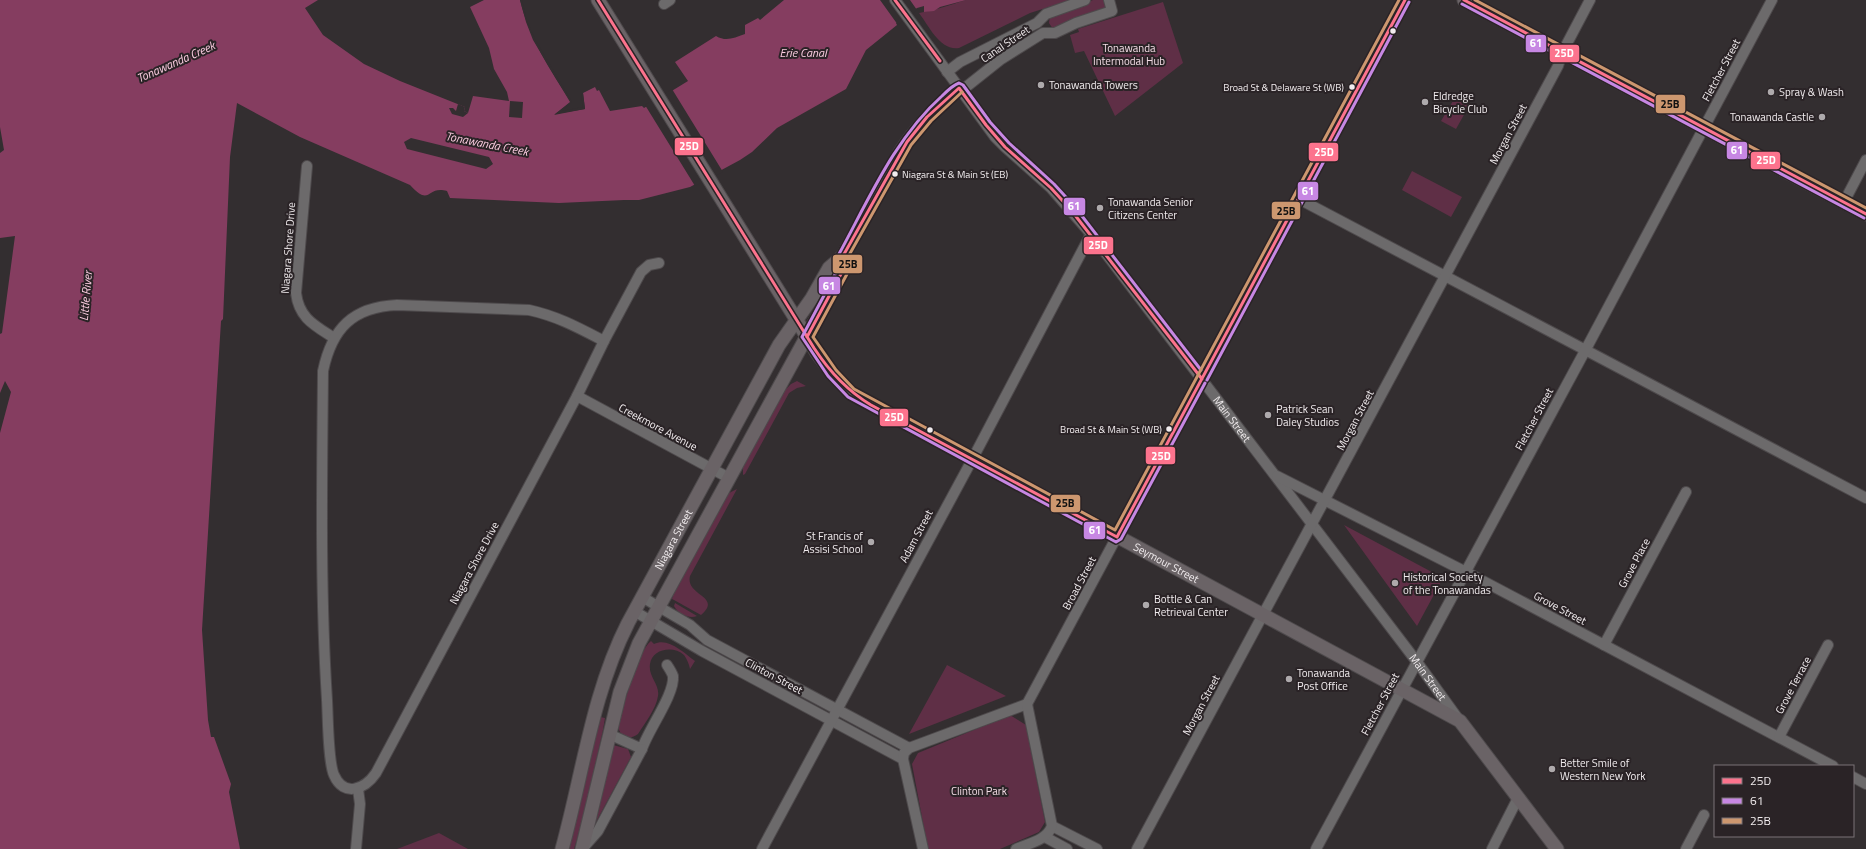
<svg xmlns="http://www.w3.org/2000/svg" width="1866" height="849" font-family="'Titillium Web',sans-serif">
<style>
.green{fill:#5f2f46}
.water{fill:#853d60}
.pier{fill:#332e30}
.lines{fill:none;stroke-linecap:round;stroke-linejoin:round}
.minor-casing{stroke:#4e4a4c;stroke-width:12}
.major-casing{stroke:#4e4a4c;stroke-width:15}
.minor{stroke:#6c6a6b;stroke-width:10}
.major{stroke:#6a6366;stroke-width:13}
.bus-1-casing{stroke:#2a2326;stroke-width:6}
.bus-2-casing{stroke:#2a2326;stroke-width:6}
.bus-3-casing{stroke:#2a2326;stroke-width:6}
.bus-1{stroke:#fc738d;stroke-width:3}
.bus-2{stroke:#c787e3;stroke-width:3}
.bus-3{stroke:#cd976f;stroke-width:3}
.bus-dot{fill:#f1ecee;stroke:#2a2326;stroke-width:1.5}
.poi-dot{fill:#aeaaac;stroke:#2a2326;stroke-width:1.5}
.labels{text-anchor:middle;stroke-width:4;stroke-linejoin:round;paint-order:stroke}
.bus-label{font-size:10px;fill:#f1ecee;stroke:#2a2326;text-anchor:end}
.street-label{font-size:11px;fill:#f1ecee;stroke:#2a2326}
.park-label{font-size:11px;fill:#f4dde6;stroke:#2a2326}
.poi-label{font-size:11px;fill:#f1ecee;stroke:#2a2326;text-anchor:start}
.water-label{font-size:12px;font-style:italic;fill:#fccde1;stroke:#2a2326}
.line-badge{stroke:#2a2326;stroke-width:1.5}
.badge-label{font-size:11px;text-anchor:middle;font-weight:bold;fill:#fff}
.pale-badge-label{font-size:11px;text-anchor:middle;font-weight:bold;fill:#111}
</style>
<rect width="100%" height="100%" fill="#332e30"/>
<path class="green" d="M 966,0 L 1071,0 L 1030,13 L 959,48 C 940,51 929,26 919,13 C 936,10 950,5 966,0 Z
M 1093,0 L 1107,0 L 1108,7 L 1053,29 L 1049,23 L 1050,15 Z
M 1163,2 L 1183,63 L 1115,116 L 1084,51 L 1075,53 L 1070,35 L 1079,32 L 1078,29 Z
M 1456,96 L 1470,104 L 1456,129 L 1441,121 Z
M 1412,171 L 1462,197 L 1451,217 L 1402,190 Z
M 797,381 L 806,386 L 797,388 L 789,393 L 745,474 L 743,475 L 743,466 L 785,390 L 791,384 Z
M 737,489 L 690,576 C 685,596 723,596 701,615 L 674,600 L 672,599 L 673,595 L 729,493 Z
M 1344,525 L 1443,578 L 1417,626 Z
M 675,603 L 697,616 C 689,619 678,614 674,606 Z
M 651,641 L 654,644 C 668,637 683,652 695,661 L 690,669 C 689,664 687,659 684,655 C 673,645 652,649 650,664 C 648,677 660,684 658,696 C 656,709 645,723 638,734 C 629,741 619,737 618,725 C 624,706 637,652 651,641 Z
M 947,665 L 1006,696 L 909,734 Z
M 1010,715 L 1026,725 L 1045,822 L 1039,832 L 1000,849 L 928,849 L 912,764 L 918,753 Z
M 600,717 L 605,718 L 603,730 L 583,819 L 574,849 L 569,849 Z
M 613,745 L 628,749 L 631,757 L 596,822 Z
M 439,833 L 468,849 L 397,849 Z"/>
<path class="water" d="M 0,0 L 318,0 L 305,8 L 323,35 L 364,64 L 400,81 L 465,107 L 464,111 L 468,113 L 473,96 L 509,101 L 507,92 L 494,69 L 489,48 L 470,7 L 484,0 L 520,0 C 529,38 550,70 571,102 L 555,114 L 585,109 L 583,93 L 595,87 L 597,91 L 599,90 L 610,111 L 642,106 L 644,108 L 688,81 L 675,62 L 716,36 C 726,42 734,38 745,34 L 745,25 L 758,18 L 760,20 L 784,0 L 966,0 L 940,7 L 934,11 L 924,12 L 924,6 L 917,8 L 896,23 L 897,25 L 866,50 L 846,89 L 777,128 L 752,152 L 740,160 L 690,187 L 639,200 L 624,200 L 559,203 L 450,198 L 447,191 C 426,185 431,208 410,185 L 300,137 L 237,103 L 230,157 L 223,319 L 221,321 L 202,630 L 208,720 L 211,737 L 214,737 L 231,784 L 229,792 L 240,849 L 0,849 L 0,433 L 11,392 L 5,381 L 0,393 L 0,334 L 2,333 L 15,236 L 0,238 L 0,153 L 4,150 L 0,127 Z"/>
<path class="pier" d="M 520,0 L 522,0 L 527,21 L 535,39 L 572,102 L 562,111 L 583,107 L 581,94 L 583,93 L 585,109 L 554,115 L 570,102 L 533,40 L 526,22 Z
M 880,0 L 910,0 L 917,10 L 898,25 Z
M 672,89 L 723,172 L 695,186 L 645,105 Z
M 510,101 L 523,102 L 522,118 L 509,117 Z
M 458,104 L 465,107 L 464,111 L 468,113 L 463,117 L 452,114 L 449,108 L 453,108 L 456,111 Z
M 411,138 L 489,157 L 493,164 L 486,169 L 407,149 L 404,142 Z"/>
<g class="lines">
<defs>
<g id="minor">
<path id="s1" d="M 895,0 L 995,137 L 1005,147 L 1051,188 L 1091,234 L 1417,662 L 1459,720"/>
<path d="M 664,4 L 670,0"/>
<path d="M 947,72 L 960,62 L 1037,23 L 1046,14 L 1085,0"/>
<path d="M 961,91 L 1000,60 L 1043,33 L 1055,33 L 1076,23 L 1112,11 L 1109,0"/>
<path d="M 307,166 L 296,293 C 299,318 314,325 334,338"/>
<path d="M 1299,199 L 1866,498"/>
<path d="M 1844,202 L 1866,160"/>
<path d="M 397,305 L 529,310 C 557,316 579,328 604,341 L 577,396 L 376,773 C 365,789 344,798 334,775 C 328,762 328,717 327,700 C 320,590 322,481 323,371 C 332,328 353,307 397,305 Z"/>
<path d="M 604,341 L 641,272 L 649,265 L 659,263"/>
<path d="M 577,396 L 729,478"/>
<path d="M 1277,476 L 1466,572 L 1833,766"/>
<path d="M 642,597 L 690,625 L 707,640 L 909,748"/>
<path d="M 634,611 L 702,651 L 903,759"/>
<path d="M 1604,645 L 1686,492"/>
<path d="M 1027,704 L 1405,0"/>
<path d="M 609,734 L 642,749 C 648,730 675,694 673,676 C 672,673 669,668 667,665"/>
<path d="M 1779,737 L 1828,645"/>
<path d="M 1853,777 L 1866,784"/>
<path d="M 1052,826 L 1097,849"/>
<path d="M 1045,837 L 1067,849"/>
<path d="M 583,848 L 598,831 L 642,749"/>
<path d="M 356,849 L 360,804 L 358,789"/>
<path d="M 762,849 L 973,458 L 1091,234"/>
<path d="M 923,849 L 903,759 L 904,753 L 909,748 L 1027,704"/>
<path d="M 1016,849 C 1030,843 1047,840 1052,826 L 1027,704"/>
<path d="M 1137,849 L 1558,66 L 1562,53 L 1590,0"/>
<path d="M 1316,849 L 1586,349 L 1772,0"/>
<path d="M 1492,849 L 1518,798"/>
<path d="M 1686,849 L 1704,815"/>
</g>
<g id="major">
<path id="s2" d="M 598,0 L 817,353 L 832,373 L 851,393 L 1460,721 L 1557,849"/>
<path d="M 1464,0 L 1866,214"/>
<path id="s3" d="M 562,849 C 583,773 592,694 628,623 L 779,345 L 812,298 L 829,268 L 843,256 L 901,151 C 917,126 936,107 959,88"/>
<path d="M 582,849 L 620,692 L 639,643 L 842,272 L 843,256"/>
</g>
</defs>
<use href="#minor" class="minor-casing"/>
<use href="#major" class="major-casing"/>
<use href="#minor" class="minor"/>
<use href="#major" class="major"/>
<defs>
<path id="bus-1" d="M 598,0 L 814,348 C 829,371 846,390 871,405 L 1117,537 L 1405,0
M 895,0 L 940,61
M 1464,0 L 1866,214
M 807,337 L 842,272 L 843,256 L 907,142 L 927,117 L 959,88 L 986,125 L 1005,147 L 1051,188 L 1071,210 L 1202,379"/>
<path id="bus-2" d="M 1462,4 L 1864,218
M 1201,370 L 1075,207 L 1054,184 L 1009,143 L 990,122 L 963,85 L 959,83 C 953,85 947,91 942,96 C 895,138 869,199 839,254 L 837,271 L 802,337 L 828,376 L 848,397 L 1116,542 L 1121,539 L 1205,383
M 1207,380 L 1409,2"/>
<path id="bus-3" d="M 1475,0 L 1866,208
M 962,92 L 931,121 L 911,145 L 848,257 L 847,274 L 813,337 L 836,370 L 854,389 L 1115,530 L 1399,0"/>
</defs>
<use href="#bus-1" class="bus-1-casing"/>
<use href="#bus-2" class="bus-2-casing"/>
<use href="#bus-3" class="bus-3-casing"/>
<use href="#bus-1" class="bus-1"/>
<use href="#bus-2" class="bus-2"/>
<use href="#bus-3" class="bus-3"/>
</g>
<g class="bus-dot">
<circle cx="1393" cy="31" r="3.5"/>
<circle cx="1352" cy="87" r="3.5"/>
<circle cx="895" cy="174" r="3.5"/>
<circle cx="1169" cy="429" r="3.5"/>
<circle cx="930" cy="430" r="3.5"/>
</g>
<g class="poi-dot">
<circle cx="1041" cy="85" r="4"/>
<circle cx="1771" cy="92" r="4"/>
<circle cx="1425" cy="102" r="4"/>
<circle cx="1822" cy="117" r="4"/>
<circle cx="1100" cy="208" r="4"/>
<circle cx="1268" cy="415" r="4"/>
<circle cx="871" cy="542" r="4"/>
<circle cx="1395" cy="583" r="4"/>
<circle cx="1146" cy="605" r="4"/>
<circle cx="1289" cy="679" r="4"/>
<circle cx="1552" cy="769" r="4"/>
</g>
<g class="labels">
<g class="bus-label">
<text x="1344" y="91">Broad St &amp; Delaware St (WB)</text>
<text x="902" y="178" text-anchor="start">Niagara St &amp; Main St (EB)</text>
<text x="1162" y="433">Broad St &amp; Main St (WB)</text>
</g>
<g class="street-label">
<text transform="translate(1005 44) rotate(-34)" y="4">Canal Street</text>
<text transform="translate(1721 70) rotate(-62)" y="4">Fletcher Street</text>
<text transform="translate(1508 134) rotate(-62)" y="4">Morgan Street</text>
<text transform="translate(288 248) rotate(-86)" y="4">Niagara Shore Drive</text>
<text dy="4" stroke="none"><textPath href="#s1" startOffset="539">Main Street</textPath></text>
<text transform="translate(1534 419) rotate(-62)" y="4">Fletcher Street</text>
<text transform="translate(1355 420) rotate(-62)" y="4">Morgan Street</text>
<text transform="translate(658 427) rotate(28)" y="4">Creekmore Avenue</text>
<text transform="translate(916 536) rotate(-62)" y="4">Adam Street</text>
<text dy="4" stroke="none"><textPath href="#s3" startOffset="331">Niagara Street</textPath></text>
<text transform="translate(474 563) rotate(-62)" y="4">Niagara Shore Drive</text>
<text dy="4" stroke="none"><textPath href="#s2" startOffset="826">Seymour Street</textPath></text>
<text transform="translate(1634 563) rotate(-62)" y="4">Grove Place</text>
<text transform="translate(1079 583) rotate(-62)" y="4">Broad Street</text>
<text transform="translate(1560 608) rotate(28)" y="4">Grove Street</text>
<text transform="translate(774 676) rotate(28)" y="4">Clinton Street</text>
<text dy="4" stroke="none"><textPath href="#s1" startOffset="863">Main Street</textPath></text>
<text transform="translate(1793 685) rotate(-62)" y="4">Grove Terrace</text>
<text transform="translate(1380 704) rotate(-62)" y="4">Fletcher Street</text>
<text transform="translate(1201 705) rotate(-62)" y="4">Morgan Street</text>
</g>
<g class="park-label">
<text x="1129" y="52">Tonawanda<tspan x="1129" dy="13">Intermodal Hub</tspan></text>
<text x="979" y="795">Clinton Park</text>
</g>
<g class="poi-label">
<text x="1049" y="89">Tonawanda Towers</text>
<text x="1779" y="96">Spray &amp; Wash</text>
<text x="1433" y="100">Eldredge<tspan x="1433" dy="13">Bicycle Club</tspan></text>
<text x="1814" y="121" text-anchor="end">Tonawanda Castle</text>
<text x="1108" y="206">Tonawanda Senior<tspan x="1108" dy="13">Citizens Center</tspan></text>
<text x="1276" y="413">Patrick Sean<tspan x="1276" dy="13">Daley Studios</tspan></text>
<text x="863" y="540" text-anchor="end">St Francis of<tspan x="863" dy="13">Assisi School</tspan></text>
<text x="1403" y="581">Historical Society<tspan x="1403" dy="13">of the Tonawandas</tspan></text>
<text x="1154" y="603">Bottle &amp; Can<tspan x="1154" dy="13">Retrieval Center</tspan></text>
<text x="1297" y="677">Tonawanda<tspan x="1297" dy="13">Post Office</tspan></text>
<text x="1560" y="767">Better Smile of<tspan x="1560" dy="13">Western New York</tspan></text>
</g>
<g class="water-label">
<text x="803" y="57">Erie Canal</text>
<text transform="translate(176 62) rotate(-24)" y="4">Tonawanda Creek</text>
<text transform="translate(487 144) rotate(11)" y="4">Tonawanda Creek</text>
<text transform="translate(86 296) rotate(-85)" y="4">Little River</text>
</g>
</g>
<g class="line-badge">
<rect x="1525" y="34" width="22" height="19" rx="4" fill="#c787e3"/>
<rect x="1549" y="44" width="31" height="19" rx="4" fill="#fc738d"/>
<rect x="1655" y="94" width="31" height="20" rx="4" fill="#cd976f"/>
<rect x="674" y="137" width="30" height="19" rx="4" fill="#fc738d"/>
<rect x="1726" y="141" width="22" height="19" rx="4" fill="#c787e3"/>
<rect x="1308" y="142" width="31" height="20" rx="4" fill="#fc738d"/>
<rect x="1750" y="151" width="31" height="19" rx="4" fill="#fc738d"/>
<rect x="1297" y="181" width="22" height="20" rx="4" fill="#c787e3"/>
<rect x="1063" y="197" width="23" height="19" rx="4" fill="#c787e3"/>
<rect x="1271" y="201" width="30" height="19" rx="4" fill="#cd976f"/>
<rect x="1083" y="236" width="31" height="19" rx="4" fill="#fc738d"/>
<rect x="832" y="254" width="31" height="20" rx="4" fill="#cd976f"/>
<rect x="818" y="276" width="23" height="19" rx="4" fill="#c787e3"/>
<rect x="879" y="408" width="30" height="19" rx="4" fill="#fc738d"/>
<rect x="1145" y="446" width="31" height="19" rx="4" fill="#fc738d"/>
<rect x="1050" y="494" width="31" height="19" rx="4" fill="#cd976f"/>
<rect x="1083" y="521" width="23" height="19" rx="4" fill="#c787e3"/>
</g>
<g class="badge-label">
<text x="1536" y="47">61</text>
<text x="1564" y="57">25D</text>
<text x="689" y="150">25D</text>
<text x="1737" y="154">61</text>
<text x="1324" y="156">25D</text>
<text x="1766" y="164">25D</text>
<text x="1308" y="195">61</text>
<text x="1074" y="210">61</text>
<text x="1098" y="249">25D</text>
<text x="829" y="290">61</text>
<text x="894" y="421">25D</text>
<text x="1161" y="460">25D</text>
<text x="1095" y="534">61</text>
</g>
<g class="pale-badge-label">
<text x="1670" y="108">25B</text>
<text x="1286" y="215">25B</text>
<text x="848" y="268">25B</text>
<text x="1065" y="507">25B</text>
</g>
<rect x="1714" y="765" width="140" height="72" fill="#2a2326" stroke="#7a7376"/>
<rect x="1722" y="778" width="20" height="6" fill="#fc738d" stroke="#7a7376"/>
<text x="1750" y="785" font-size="12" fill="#f1ecee">25D</text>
<rect x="1722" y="798" width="20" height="6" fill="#c787e3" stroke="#7a7376"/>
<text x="1750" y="805" font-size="12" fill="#f1ecee">61</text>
<rect x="1722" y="818" width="20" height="6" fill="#cd976f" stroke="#7a7376"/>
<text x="1750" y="825" font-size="12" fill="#f1ecee">25B</text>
</svg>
